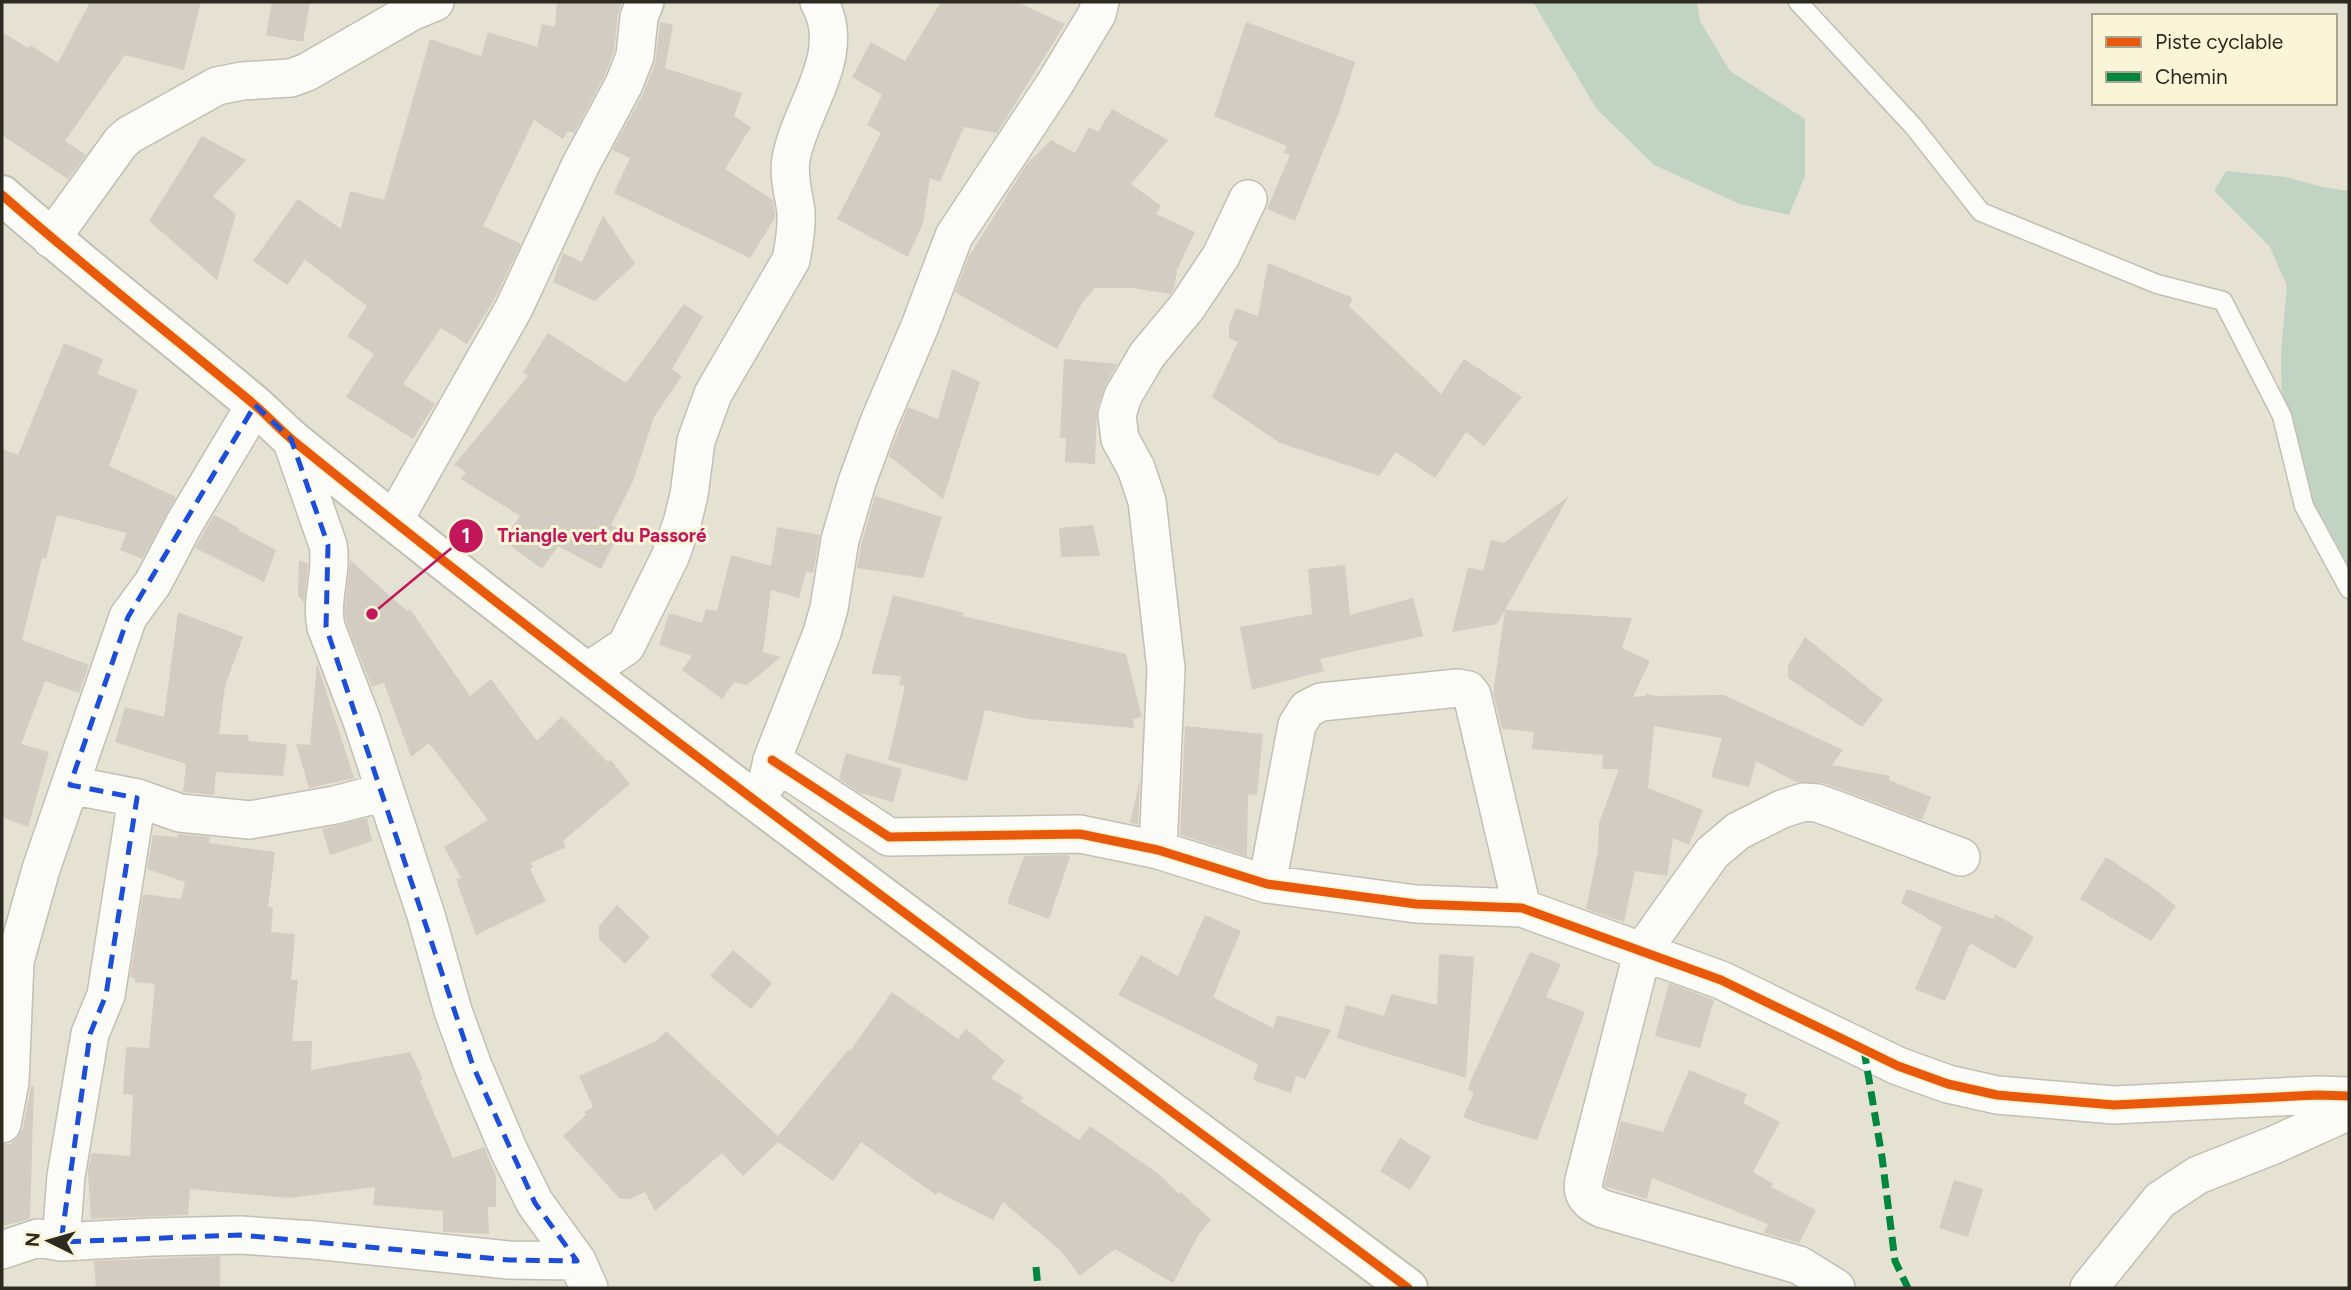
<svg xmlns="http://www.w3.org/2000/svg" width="2351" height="1290" font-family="Figtree,sans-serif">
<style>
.green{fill:#c1d4c3}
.building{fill:#d2ccc3}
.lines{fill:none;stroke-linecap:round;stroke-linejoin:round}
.service-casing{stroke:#c2c0b3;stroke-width:21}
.minor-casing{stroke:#c2c0b3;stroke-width:40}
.tertiary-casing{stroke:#c2c0b3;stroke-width:42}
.service{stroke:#fbfbf8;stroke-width:18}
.minor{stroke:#fbfbf8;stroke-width:37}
.tertiary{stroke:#fbfbf8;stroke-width:38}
.quiet{stroke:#00873e;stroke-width:7;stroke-dasharray:14 7;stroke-linecap:butt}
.cycleway-casing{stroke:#fbf5d8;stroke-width:13}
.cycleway{stroke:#e8590c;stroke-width:9}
.marked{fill:none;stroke:#1d4ed8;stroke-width:5;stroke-dasharray:14 9;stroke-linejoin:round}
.leader{fill:none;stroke:#c2185b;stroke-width:2.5}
.callout-dot{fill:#c2185b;stroke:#fbf5d8;stroke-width:2.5}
.mark-label{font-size:21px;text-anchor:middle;font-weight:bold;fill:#fff}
.callout-label{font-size:19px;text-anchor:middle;font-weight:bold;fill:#c2185b;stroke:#fbf5d8;stroke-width:6;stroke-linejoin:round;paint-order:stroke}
</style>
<rect width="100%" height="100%" fill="#e5e2d3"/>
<path class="green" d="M 1533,2 L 1697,2 L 1700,21 L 1730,71 L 1805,119 L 1805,176 L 1789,215 L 1740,204 L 1654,165 L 1596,108 Z
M 2226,171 L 2286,177 L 2322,187 L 2349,191 L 2349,589 L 2304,506 L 2282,416 L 2281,352 L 2287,286 L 2270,247 L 2214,191 Z"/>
<path class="building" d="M 90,2 L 201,2 L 184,70 L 125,55 L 65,141 L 86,155 L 68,179 L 2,135 L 2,32 L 28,48 L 30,45 L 58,63 Z
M 272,2 L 310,2 L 303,42 L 266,35 Z
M 557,2 L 622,2 L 618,14 L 614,51 L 605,75 L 574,133 L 568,131 L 563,139 L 534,120 L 483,226 L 521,244 L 495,298 L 467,344 L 441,328 L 403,384 L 435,404 L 413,439 L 346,397 L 374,354 L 347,336 L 367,306 L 305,260 L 287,285 L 253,261 L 298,199 L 341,229 L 350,191 L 384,200 L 430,39 L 481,56 L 488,32 L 537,47 L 542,24 L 555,27 Z
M 941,2 L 1017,2 L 1065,24 L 997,133 L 964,127 L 940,182 L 930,178 L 923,223 L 908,257 L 837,219 L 881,133 L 867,125 L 882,95 L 852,77 L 871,42 L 905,61 Z
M 660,22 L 673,25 L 665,68 L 742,93 L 734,116 L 751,127 L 725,169 L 773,200 L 775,214 L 775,218 L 750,258 L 614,193 L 630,158 L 612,150 L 643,94 L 655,64 Z
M 1246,22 L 1355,62 L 1340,110 L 1295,221 L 1267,209 L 1290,155 L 1284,153 L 1287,146 L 1214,116 Z
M 1112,109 L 1168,140 L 1131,184 L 1161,206 L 1156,214 L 1195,232 L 1177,270 L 1174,289 L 1171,294 L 1133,288 L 1095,288 L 1082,303 L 1057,349 L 955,292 L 969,256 L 1027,164 L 1051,140 L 1075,153 L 1089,127 L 1098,132 Z
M 202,136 L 246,160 L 213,196 L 236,214 L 217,280 L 149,221 Z
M 603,215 L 635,264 L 595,301 L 553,282 L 563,253 L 582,262 Z
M 1268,263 L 1353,298 L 1349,306 L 1441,394 L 1464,359 L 1522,397 L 1484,446 L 1466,432 L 1435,478 L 1396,452 L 1379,476 L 1280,443 L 1212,397 L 1238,342 L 1229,338 L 1229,325 L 1236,308 L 1258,316 Z
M 684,304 L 703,317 L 672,369 L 682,376 L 654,417 L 633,481 L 611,525 L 621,530 L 601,569 L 558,546 L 542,569 L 503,540 L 520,516 L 461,479 L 466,472 L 454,465 L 528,376 L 523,372 L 548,333 L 626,383 Z
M 64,343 L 103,359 L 97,374 L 138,390 L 109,466 L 176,497 L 142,559 L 120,550 L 127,533 L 57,515 L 46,559 L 42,558 L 22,640 L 89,665 L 79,693 L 45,681 L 21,744 L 49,752 L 28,827 L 2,817 L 2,449 L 18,455 Z
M 1064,359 L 1117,364 L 1105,386 L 1097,409 L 1095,464 L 1065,462 L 1066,438 L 1060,438 Z
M 952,369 L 980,382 L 943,499 L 889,456 L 908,407 L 938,419 Z
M 875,496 L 942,517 L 923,578 L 857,568 L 861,545 Z
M 1569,496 L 1497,624 L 1452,632 L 1468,567 L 1483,571 L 1491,540 L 1504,543 Z
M 214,515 L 239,528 L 238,530 L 276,550 L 264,582 L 195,548 Z
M 1093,525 L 1100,556 L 1061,557 L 1059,528 Z
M 777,527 L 820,535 L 813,573 L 806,572 L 799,598 L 771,590 L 763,652 L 781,657 L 747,685 L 734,682 L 722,699 L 682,670 L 692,656 L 659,645 L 669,613 L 702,623 L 706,609 L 717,611 L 731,555 L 771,566 Z
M 299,560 L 308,564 L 304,603 L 298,595 Z
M 350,560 L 407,611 L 410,609 L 470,696 L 491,679 L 537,741 L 562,716 L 608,762 L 611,760 L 630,784 L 563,841 L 566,847 L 531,863 L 533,867 L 530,869 L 546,901 L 476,935 L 456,879 L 461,878 L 444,847 L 488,820 L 429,743 L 411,757 L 384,683 L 372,687 L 346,622 L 345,607 Z
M 1345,565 L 1350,615 L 1413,598 L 1423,636 L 1320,659 L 1324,671 L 1252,690 L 1240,627 L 1312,614 L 1308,569 Z
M 893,595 L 964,613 L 963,616 L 1126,654 L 1142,717 L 1133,719 L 1134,728 L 1030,719 L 985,710 L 967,781 L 888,760 L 905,686 L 899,685 L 901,676 L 871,674 Z
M 1505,610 L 1632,618 L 1622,648 L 1650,661 L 1633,697 L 1645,696 L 1646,694 L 1656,696 L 1724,695 L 1843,750 L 1832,765 L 1890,776 L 1889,780 L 1931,797 L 1922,820 L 1824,783 L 1796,782 L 1756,761 L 1749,787 L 1711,777 L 1722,738 L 1654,726 L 1648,788 L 1703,810 L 1689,845 L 1673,838 L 1667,876 L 1635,871 L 1624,922 L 1586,909 L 1598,851 L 1599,823 L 1619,769 L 1602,769 L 1603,755 L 1532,749 L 1534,732 L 1502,729 L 1493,693 Z
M 178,612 L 243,637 L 225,686 L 219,734 L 249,735 L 248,741 L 287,744 L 283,776 L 216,772 L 214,795 L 185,792 L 183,792 L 186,764 L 115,742 L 125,707 L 164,717 Z
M 1805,637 L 1883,700 L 1862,727 L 1788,678 L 1788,666 Z
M 317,663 L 354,778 L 309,788 L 296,744 L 310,745 Z
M 1185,726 L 1263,734 L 1257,795 L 1248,794 L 1247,856 L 1180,835 Z
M 846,753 L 902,769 L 893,802 L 860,793 L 839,779 Z
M 1140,779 L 1138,824 L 1130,823 Z
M 367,818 L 372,841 L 330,855 L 322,829 Z
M 178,834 L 210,837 L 209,843 L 275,852 L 268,907 L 273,907 L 271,932 L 295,934 L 291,980 L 298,980 L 292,1041 L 312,1041 L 311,1070 L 410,1052 L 423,1079 L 420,1080 L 453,1158 L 484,1147 L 496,1176 L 496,1207 L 488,1207 L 489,1234 L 443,1232 L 443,1211 L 373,1205 L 375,1187 L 289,1198 L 190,1189 L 188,1215 L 91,1219 L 88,1172 L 91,1153 L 130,1156 L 133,1095 L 123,1094 L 126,1047 L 149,1048 L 155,984 L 135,982 L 135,978 L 130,977 L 143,894 L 181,899 L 185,882 L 147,869 L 153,835 L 178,837 Z
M 1066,855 L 1070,857 L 1049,919 L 1007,903 L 1024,856 Z
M 2106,857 L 2150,886 L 2176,906 L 2151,941 L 2080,899 Z
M 1907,889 L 1993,919 L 1995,914 L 2034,937 L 2015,969 L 1970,943 L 1945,1001 L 1915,989 L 1942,927 L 1901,903 Z
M 617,905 L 650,937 L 625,964 L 599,939 L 599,926 Z
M 1205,915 L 1241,931 L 1213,997 L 1273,1028 L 1277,1015 L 1331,1030 L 1305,1079 L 1296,1076 L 1291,1093 L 1253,1080 L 1258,1064 L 1118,995 L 1141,955 L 1178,976 Z
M 733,950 L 772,983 L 751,1009 L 710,976 Z
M 1530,952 L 1561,964 L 1546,997 L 1585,1012 L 1537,1140 L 1481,1124 L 1463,1117 L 1474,1093 L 1468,1090 L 1471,1080 Z
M 1439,954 L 1474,957 L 1466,1078 L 1337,1038 L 1346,1005 L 1384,1016 L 1391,994 L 1437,1005 Z
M 1669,983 L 1714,1000 L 1700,1048 L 1655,1036 Z
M 892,992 L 958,1039 L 966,1029 L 1005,1061 L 991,1078 L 1023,1097 L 1020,1101 L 1079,1140 L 1090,1126 L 1160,1175 L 1179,1194 L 1181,1192 L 1211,1220 L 1199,1234 L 1173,1283 L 1115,1249 L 1080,1276 L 1060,1250 L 1003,1202 L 993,1220 L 938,1192 L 936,1195 L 861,1142 L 833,1181 L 778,1142 L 743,1176 L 722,1153 L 655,1211 L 645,1192 L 630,1199 L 620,1199 L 563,1136 L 586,1115 L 584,1112 L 593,1107 L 579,1076 L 656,1041 L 666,1031 L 778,1136 L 848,1050 L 850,1051 Z
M 1689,1070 L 1747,1094 L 1743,1103 L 1780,1122 L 1753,1172 L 1773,1184 L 1771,1187 L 1816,1210 L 1799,1243 L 1764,1233 L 1768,1224 L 1652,1178 L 1647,1199 L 1604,1186 L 1621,1121 L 1663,1132 Z
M 31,1086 L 34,1086 L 30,1219 L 2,1226 L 2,1144 L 10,1144 L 18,1137 L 23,1128 Z
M 1400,1138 L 1431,1157 L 1410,1190 L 1380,1171 Z
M 1954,1180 L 1983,1189 L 1968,1237 L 1939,1228 Z
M 220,1256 L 220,1287 L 96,1288 L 94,1261 Z"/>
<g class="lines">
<defs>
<path id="service" d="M 1798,2 L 1914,127 L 1981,212 L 2157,284 L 2223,301 L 2282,416 L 2304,506 L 2349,589"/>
<path id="minor" d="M 51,239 L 121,142 L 129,135 L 217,86 L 242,81 L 291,78 L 307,72 L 411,12 L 435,2
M 291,439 L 328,545 C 333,572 320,599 326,627 L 362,721 L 426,915 L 453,1011 L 473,1066 L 509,1151 L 535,1203 L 577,1261 L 589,1288
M 394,520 L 514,308 L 580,166 L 624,84 L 635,56 L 639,17 L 645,2
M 587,672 L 626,646 L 670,557 L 682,523 L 689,495 L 696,441 L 713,394 L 791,260 C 794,245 797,228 796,212 C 794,194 788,178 791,159 C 800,108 849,53 819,2
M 772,760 L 889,837 L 1080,834 L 1158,850 L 1267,884 L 1416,904 L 1522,908 L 1721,980 L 1898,1066 L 1948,1084 L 1997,1095 L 2114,1105 L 2317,1095 L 2349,1096
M 767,783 L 772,760 L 822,633 L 829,608 L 840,540 L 857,482 L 879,422 L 920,326 L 954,236 L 1054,85 L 1097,14 L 1100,2
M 70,785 L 137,798 L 180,813 L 250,820 L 335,805 L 385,792
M 1158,850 L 1166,669 L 1147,501 L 1136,468 L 1120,439 L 1117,415 L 1123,396 L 1147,355 L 1187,307 L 1221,256 L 1248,199
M 1267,884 L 1297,725 L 1307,709 L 1321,702 L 1458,688 L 1468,690 L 1472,695 L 1522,908
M 2,1124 L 10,1082 L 15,961 L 41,869 L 128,617 L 153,583 L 184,524 L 255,405
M 61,1242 L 66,1176 L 90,1034 L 106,995 L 137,798
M 2,1250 L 38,1238 L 61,1242 L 153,1237 L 240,1235 L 314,1240 L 509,1260 L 577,1261
M 1836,1288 L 1799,1265 L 1603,1209 C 1589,1203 1581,1195 1584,1180 L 1643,950 L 1712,853 L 1738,831 L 1782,809 L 1804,802 L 1817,803 L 1834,809 L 1961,857
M 2089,1288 L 2160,1200 L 2198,1175 L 2274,1145 L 2349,1111"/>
<path id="tertiary" d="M 2,195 C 83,266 167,332 250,401 C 266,414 280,430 296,443 C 658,736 1036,1009 1408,1288"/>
</defs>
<use href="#service" class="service-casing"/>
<use href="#minor" class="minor-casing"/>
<use href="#tertiary" class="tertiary-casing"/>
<use href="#service" class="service"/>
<use href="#minor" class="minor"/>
<use href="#tertiary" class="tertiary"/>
<path class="quiet" d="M 1864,1050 L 1882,1157 L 1895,1261 L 1908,1288
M 1036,1267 L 1038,1288"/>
<defs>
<path id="cycleway" d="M 2,195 C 83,266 167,332 250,401 C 266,414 280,430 296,443 C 658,736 1036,1009 1408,1288
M 772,760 L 889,837 L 1080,834 L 1158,850 L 1267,884 L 1416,904 L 1522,908 L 1721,980 L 1898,1066 L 1948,1084 L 1997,1095 L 2114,1105 L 2317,1095 L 2349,1096"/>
</defs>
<use href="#cycleway" class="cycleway-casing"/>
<use href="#cycleway" class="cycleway"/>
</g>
<path class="marked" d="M 255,405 L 291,439 L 328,545 L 326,627 L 473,1066 L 535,1203 L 577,1261 L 509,1260 L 240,1235 L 61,1242 L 90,1034 L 106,995 L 137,798 L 70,785 L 128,617 Z"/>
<path class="leader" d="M372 614L466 536"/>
<g class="callout-dot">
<circle cx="372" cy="614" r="7"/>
<circle cx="466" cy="536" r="18"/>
</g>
<g class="mark-label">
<text x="466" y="543">1</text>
</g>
<g class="callout-label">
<text x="602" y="542">Triangle vert du Passoré</text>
</g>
<rect width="2351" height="1290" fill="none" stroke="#2d2b21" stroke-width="7"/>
<rect x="2092" y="14" width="245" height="91" fill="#fbf5d8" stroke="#a9a48f" stroke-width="2"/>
<rect x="2106" y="37" width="35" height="10" fill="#e8590c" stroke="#a9a48f" stroke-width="2"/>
<text x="2155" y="49" font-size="21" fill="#2d2b21">Piste cyclable</text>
<rect x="2106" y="72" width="35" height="10" fill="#00873e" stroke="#a9a48f" stroke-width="2"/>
<text x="2155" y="84" font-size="21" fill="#2d2b21">Chemin</text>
<g transform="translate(49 1241) rotate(275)" stroke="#fbf5d8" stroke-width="5" paint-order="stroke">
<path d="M0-5L12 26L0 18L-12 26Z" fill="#2d2b21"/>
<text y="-10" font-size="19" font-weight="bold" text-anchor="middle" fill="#2d2b21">N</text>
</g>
</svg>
